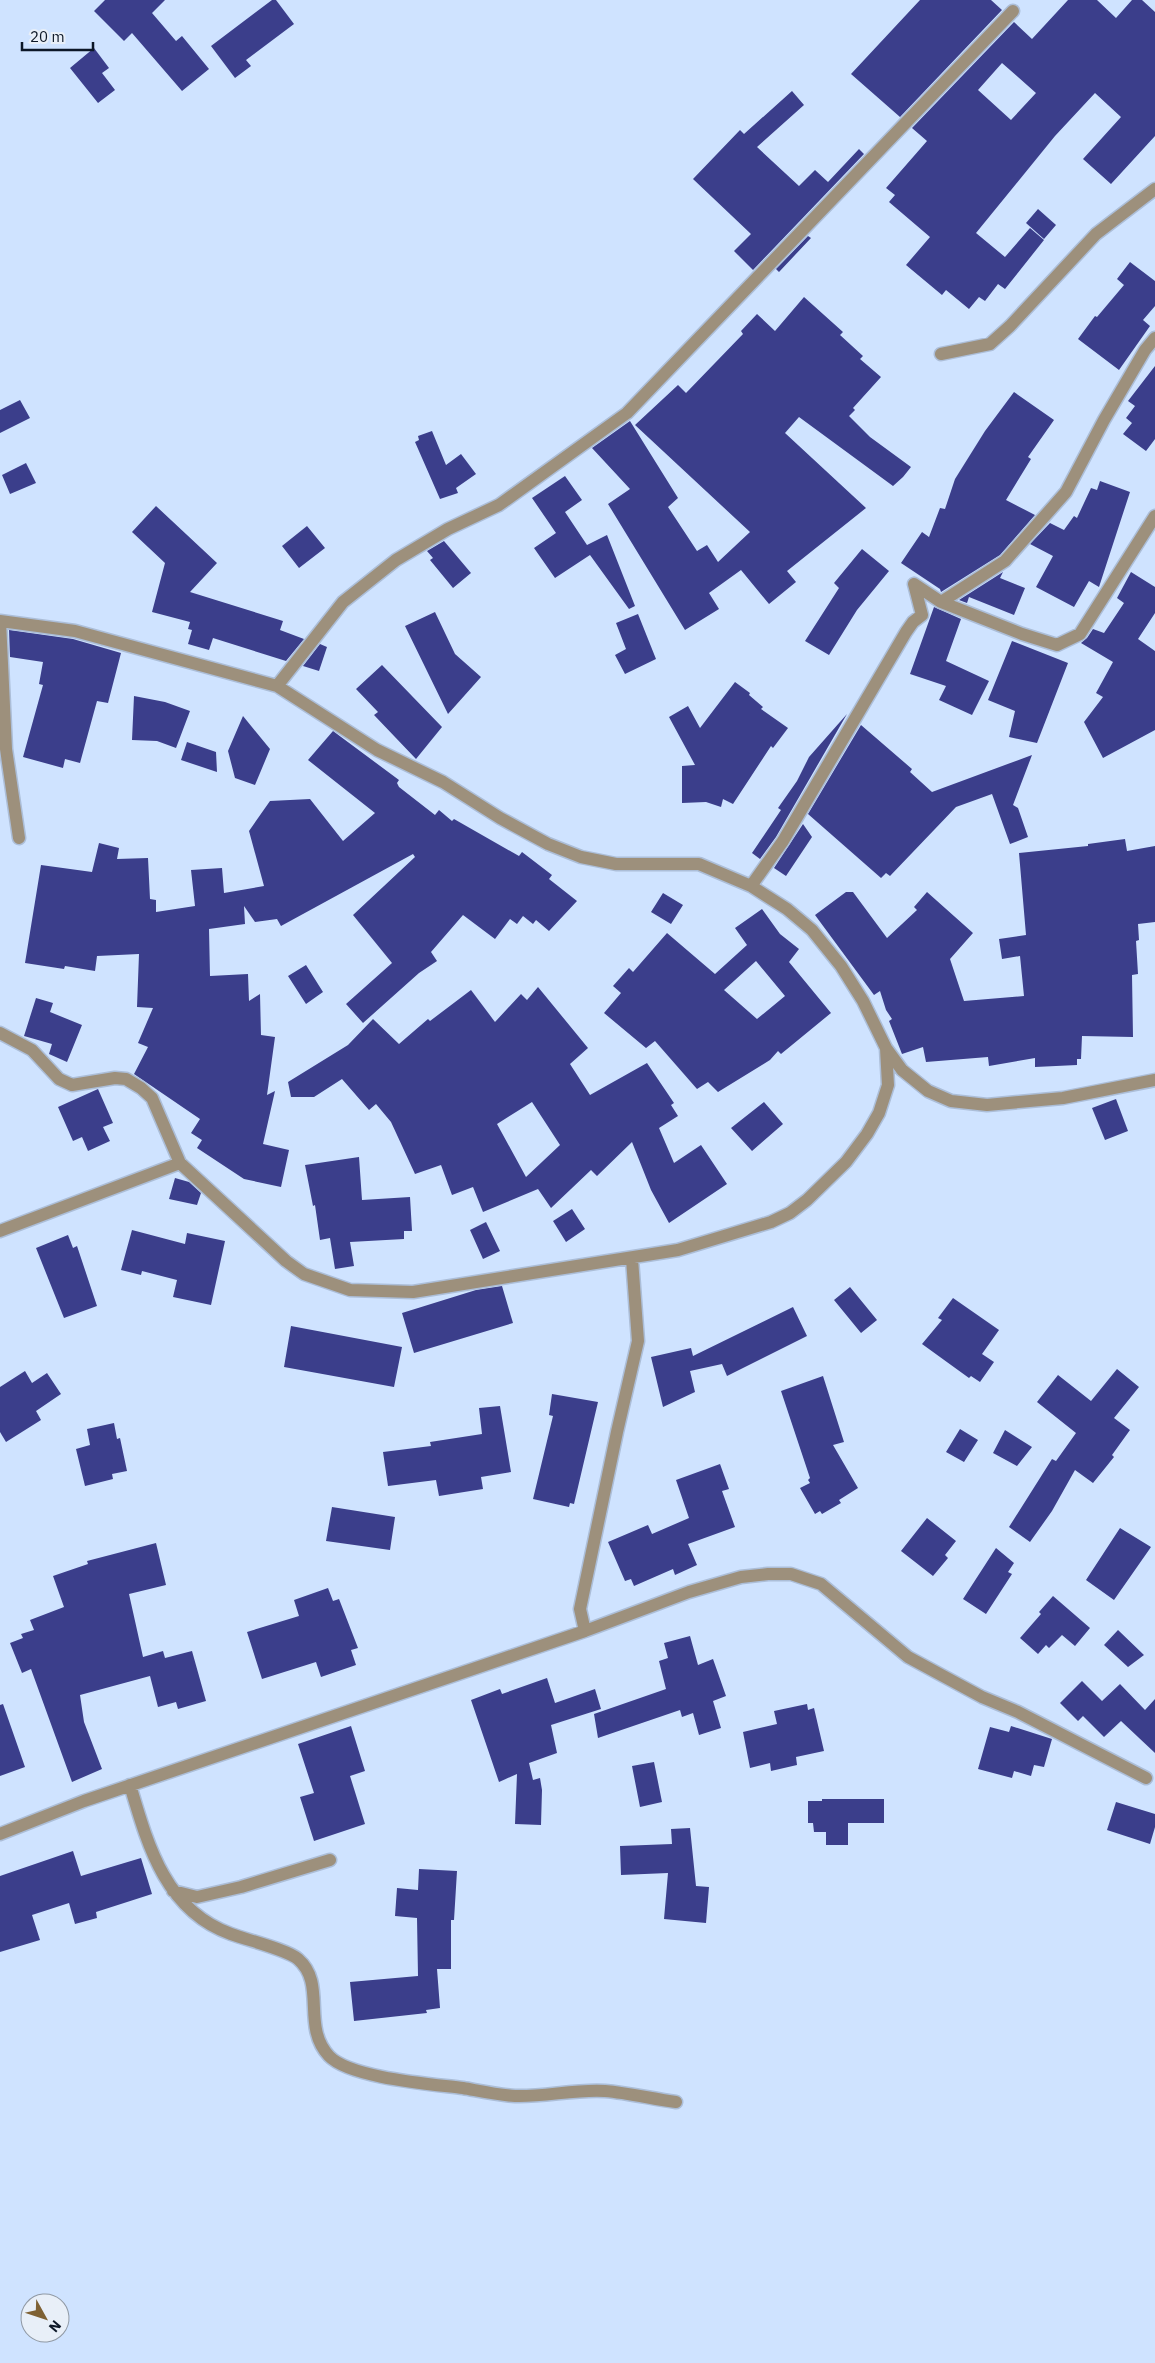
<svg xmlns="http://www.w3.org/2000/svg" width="1155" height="2363" font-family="'IBM Plex Sans',sans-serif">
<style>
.building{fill:#3b3e8b;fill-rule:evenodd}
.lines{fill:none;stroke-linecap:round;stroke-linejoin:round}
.minor-casing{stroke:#acbed8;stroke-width:15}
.minor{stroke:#9d907c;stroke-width:12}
</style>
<rect width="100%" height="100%" fill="#cfe3ff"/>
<path class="building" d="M 105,0 L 165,0 L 152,13 L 176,41 L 182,36 L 209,69 L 182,91 L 132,33 L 124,41 L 94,11 Z
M 272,0 L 276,0 L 294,24 L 246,60 L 251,66 L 235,78 L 211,46 Z
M 920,0 L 991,0 L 1002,10 L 900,117 L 851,74 Z
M 1068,0 L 1097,0 L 1116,18 L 1132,0 L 1142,0 L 1155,12 L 1155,136 L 1111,184 L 1083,159 L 1121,117 L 1095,93 L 1055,136 L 976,233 L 1005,257 L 1030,228 L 1044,240 L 1005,289 L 998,284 L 985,301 L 979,297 L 969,309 L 946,290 L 942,295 L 906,265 L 930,237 L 889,202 L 895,195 L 886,188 L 927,141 L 912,128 L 1014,22 L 1032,39 ZM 1002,63 L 1036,93 L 1011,120 L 978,90 Z
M 94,48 L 109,68 L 102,73 L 115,90 L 98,103 L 70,68 Z
M 792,91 L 804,105 L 757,147 L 799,186 L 815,170 L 828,182 L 859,149 L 864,154 L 753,270 L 734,251 L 751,234 L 693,179 L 740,130 L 744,134 Z
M 1038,209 L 1056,225 L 1044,239 L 1026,223 Z
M 808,236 L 811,238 L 779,272 L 776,269 Z
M 1130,262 L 1155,281 L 1155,306 L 1143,320 L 1150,326 L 1119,370 L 1078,339 L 1095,316 L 1097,317 L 1124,285 L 1117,279 Z
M 804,297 L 843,332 L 840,335 L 863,356 L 860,359 L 881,377 L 853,408 L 855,410 L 849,416 L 870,437 L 911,467 L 903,477 L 893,486 L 799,417 L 785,433 L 866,508 L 787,571 L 796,582 L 769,604 L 741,570 L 709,593 L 719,609 L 685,630 L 608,504 L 630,489 L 592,448 L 630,421 L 678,498 L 668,507 L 697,551 L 707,545 L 718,562 L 750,532 L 635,425 L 678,385 L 686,393 L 743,334 L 741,331 L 757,314 L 775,331 Z
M 1155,366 L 1155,439 L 1146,451 L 1123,434 L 1132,423 L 1126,418 L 1135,406 L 1128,401 Z
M 1014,392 L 1054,420 L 1028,457 L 1031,459 L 1006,500 L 1035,515 L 1000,555 L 941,592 L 940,589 L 901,563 L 922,532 L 929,537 L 940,508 L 945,509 L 955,479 L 985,431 Z
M 20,400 L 30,418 L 0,433 L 0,410 Z
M 432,431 L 446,465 L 461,454 L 476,474 L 456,488 L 458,493 L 440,499 L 415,442 L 419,440 L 418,436 Z
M 26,463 L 36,483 L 10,494 L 2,475 Z
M 565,476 L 582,500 L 565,512 L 587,545 L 607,535 L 635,606 L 629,609 L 590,555 L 555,578 L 534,548 L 556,533 L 532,498 Z
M 1100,481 L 1130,492 L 1099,587 L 1089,581 L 1074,607 L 1036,587 L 1053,556 L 1030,544 L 1050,523 L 1064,530 L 1074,516 L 1077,518 L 1091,488 L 1097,490 Z
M 156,506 L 217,563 L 190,592 L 283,621 L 280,630 L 304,639 L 286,661 L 213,638 L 209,650 L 188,644 L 192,630 L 188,629 L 190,622 L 152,612 L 165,563 L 132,532 Z
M 307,526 L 325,548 L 299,568 L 282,546 Z
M 444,541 L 471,573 L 453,588 L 430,560 L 433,558 L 427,551 Z
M 862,549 L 889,571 L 857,610 L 829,655 L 805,641 L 839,588 L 834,583 Z
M 1003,572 L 1000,578 L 1025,588 L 1014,615 L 969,597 L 967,603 L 959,600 Z
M 1131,572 L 1155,587 L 1155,613 L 1138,639 L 1155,651 L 1155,730 L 1103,758 L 1084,722 L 1103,697 L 1096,693 L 1113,662 L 1081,643 L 1087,638 L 1093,629 L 1104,633 L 1124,603 L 1117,598 Z
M 934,607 L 961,619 L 946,661 L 989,681 L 972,715 L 939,700 L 946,686 L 910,674 Z
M 435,612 L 455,654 L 481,677 L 448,714 L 405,626 Z
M 638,614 L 656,659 L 625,674 L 615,655 L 626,649 L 616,623 Z
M 9,630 L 73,639 L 121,653 L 108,703 L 97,701 L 80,763 L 65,759 L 63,768 L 23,757 L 43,685 L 39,684 L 43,662 L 10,657 Z
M 1012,641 L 1068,663 L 1037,743 L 1009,737 L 1015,711 L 988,700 Z
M 320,644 L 327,647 L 319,671 L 303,666 Z
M 382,665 L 442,727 L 416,759 L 374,715 L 378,712 L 356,689 Z
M 735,682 L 750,693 L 749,695 L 763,707 L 761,709 L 788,728 L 773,748 L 771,746 L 733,804 L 723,799 L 721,807 L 706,802 L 682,803 L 682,766 L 695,765 L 669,717 L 688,706 L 700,728 Z
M 134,696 L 165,702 L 190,711 L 176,748 L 157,741 L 132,740 Z
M 847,714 L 776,837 L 760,859 L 752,853 L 781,810 L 778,808 L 797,781 L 809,757 Z
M 243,716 L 270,749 L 255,785 L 235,778 L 228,751 Z
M 861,725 L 912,769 L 910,772 L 932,792 L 1032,755 L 1013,805 L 1018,808 L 1028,837 L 1010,844 L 992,794 L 956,807 L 890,876 L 886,873 L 881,878 L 808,814 Z
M 333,731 L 399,780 L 397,783 L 399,787 L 435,815 L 439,810 L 452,821 L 454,819 L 519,856 L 522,852 L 552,875 L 549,879 L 577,901 L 549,931 L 536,920 L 533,924 L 523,916 L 517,924 L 510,919 L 495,939 L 463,915 L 431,952 L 437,961 L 419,973 L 363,1023 L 346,1004 L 392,963 L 353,915 L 415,857 L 413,854 L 281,926 L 277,919 L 255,922 L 244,906 L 245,924 L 209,929 L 210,976 L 248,974 L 249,1001 L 260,994 L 261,1035 L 275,1037 L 267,1095 L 275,1091 L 263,1144 L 289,1150 L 281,1187 L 244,1179 L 197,1148 L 202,1140 L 191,1133 L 200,1119 L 134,1074 L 148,1047 L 138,1043 L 153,1008 L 137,1007 L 139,954 L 97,956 L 95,971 L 65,966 L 64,969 L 25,963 L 41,865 L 92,872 L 99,843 L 119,848 L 117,859 L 148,858 L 150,899 L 156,900 L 156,912 L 195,906 L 191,870 L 222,868 L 224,893 L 264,886 L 249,831 L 270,801 L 310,799 L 343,841 L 375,813 L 308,760 Z
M 187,742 L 216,752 L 217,772 L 181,760 Z
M 803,824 L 812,837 L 786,876 L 774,868 Z
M 1125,839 L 1127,851 L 1155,846 L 1155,922 L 1138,924 L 1139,940 L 1136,941 L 1138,974 L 1132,975 L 1133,1037 L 1082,1036 L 1081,1059 L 1077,1059 L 1077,1065 L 1035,1067 L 1035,1058 L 989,1066 L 988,1057 L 926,1062 L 923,1047 L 902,1054 L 889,1021 L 892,1019 L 886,1010 L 880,991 L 874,995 L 815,915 L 846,892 L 853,892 L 887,938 L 917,910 L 914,907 L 927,892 L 973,933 L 950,959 L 964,1001 L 1024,996 L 1020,956 L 1002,959 L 999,939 L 1026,935 L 1019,853 L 1088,846 L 1088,844 Z
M 663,893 L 683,905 L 671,924 L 651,912 Z
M 762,909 L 780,934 L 799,949 L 789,962 L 831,1013 L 781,1054 L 778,1051 L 770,1060 L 718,1092 L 708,1082 L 697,1089 L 655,1041 L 646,1048 L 604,1013 L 621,993 L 613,986 L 629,968 L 633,972 L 667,933 L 715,974 L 747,945 L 735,928 ZM 756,961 L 785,996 L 757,1019 L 724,990 Z
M 306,965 L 323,992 L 306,1004 L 288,976 Z
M 538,987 L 588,1048 L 570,1064 L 590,1095 L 647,1063 L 674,1103 L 671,1105 L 678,1116 L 659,1128 L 674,1163 L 701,1145 L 727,1184 L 669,1223 L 651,1190 L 632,1142 L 597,1176 L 591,1170 L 551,1208 L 538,1189 L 483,1212 L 473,1187 L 452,1195 L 441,1165 L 415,1174 L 391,1122 L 376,1104 L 369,1110 L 342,1079 L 314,1097 L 291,1097 L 288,1082 L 348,1045 L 373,1019 L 399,1044 L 428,1019 L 430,1021 L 471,990 L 495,1022 L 521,994 L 527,1000 ZM 532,1102 L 560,1145 L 526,1177 L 497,1124 Z
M 36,998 L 53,1003 L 50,1012 L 82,1025 L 67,1062 L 49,1054 L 52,1044 L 24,1036 Z
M 98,1089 L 113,1123 L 103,1127 L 110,1141 L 88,1151 L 82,1137 L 73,1141 L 58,1107 Z
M 1116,1099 L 1128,1131 L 1105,1140 L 1092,1108 Z
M 764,1102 L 783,1124 L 752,1151 L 731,1128 Z
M 359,1157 L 362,1200 L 410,1197 L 412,1231 L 404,1231 L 404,1239 L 350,1242 L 354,1266 L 335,1269 L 330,1238 L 320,1240 L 315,1205 L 313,1206 L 305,1165 Z
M 175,1178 L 189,1182 L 201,1193 L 197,1205 L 169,1199 Z
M 572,1209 L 585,1229 L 566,1242 L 553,1221 Z
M 486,1222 L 500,1251 L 483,1259 L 470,1230 Z
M 132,1230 L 185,1244 L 187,1233 L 225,1241 L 211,1305 L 173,1297 L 177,1280 L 142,1271 L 141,1275 L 121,1270 Z
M 68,1235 L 73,1248 L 77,1246 L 97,1306 L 64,1318 L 36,1248 Z
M 502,1286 L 513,1323 L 414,1353 L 402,1313 L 476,1290 Z
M 850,1287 L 877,1320 L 861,1333 L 834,1300 Z
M 953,1298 L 999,1330 L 982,1354 L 994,1362 L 980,1382 L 971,1376 L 969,1378 L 922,1344 L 942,1320 L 938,1318 Z
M 793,1307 L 807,1336 L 727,1376 L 722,1364 L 690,1371 L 695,1392 L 663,1407 L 651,1357 L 691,1348 L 693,1356 Z
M 291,1326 L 402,1347 L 394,1387 L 284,1367 Z
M 1117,1369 L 1139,1387 L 1114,1418 L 1130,1430 L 1112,1455 L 1114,1457 L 1093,1483 L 1075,1470 L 1052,1511 L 1030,1542 L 1009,1527 L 1052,1459 L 1056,1461 L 1076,1433 L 1037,1402 L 1058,1375 L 1091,1401 Z
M 25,1371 L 32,1383 L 47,1373 L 61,1394 L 36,1411 L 41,1420 L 6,1442 L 0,1432 L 0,1387 Z
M 823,1376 L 844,1442 L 833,1445 L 858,1488 L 839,1500 L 841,1503 L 822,1514 L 820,1511 L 815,1514 L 800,1488 L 810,1483 L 808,1480 L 810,1478 L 781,1391 Z
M 552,1394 L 598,1402 L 574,1504 L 570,1503 L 569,1507 L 533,1499 L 553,1416 L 549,1415 Z
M 500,1406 L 511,1472 L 481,1477 L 483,1489 L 439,1496 L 436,1480 L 388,1486 L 383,1452 L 431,1446 L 430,1442 L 482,1434 L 479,1408 Z
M 114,1423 L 117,1439 L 120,1438 L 127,1471 L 112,1474 L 113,1479 L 85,1486 L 76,1449 L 90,1445 L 87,1429 Z
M 960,1429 L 978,1440 L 964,1462 L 946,1452 Z
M 1005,1430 L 1032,1447 L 1017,1466 L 993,1453 Z
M 720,1464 L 729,1489 L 722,1491 L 735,1527 L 688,1544 L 697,1565 L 675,1575 L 673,1569 L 634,1586 L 631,1579 L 625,1581 L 608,1542 L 648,1525 L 652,1534 L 689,1518 L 676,1480 Z
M 332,1507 L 395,1517 L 390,1550 L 326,1541 Z
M 927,1518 L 956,1541 L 945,1555 L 948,1558 L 933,1576 L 901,1551 Z
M 1120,1528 L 1151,1547 L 1114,1600 L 1086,1580 Z
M 156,1543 L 166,1585 L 129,1594 L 143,1657 L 163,1651 L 165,1658 L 192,1651 L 206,1701 L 178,1709 L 176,1702 L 158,1707 L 150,1676 L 80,1695 L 84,1722 L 102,1769 L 72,1782 L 31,1669 L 22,1673 L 10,1643 L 23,1638 L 21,1634 L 34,1630 L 30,1620 L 64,1607 L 53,1576 L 88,1564 L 87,1561 Z
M 996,1548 L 1014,1563 L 1008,1572 L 1012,1574 L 986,1614 L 963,1599 Z
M 328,1588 L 333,1601 L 339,1599 L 358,1648 L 351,1650 L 356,1665 L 321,1677 L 316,1662 L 262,1679 L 247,1632 L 299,1616 L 294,1600 Z
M 1053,1596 L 1090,1628 L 1075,1646 L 1062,1635 L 1049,1648 L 1046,1645 L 1038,1654 L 1020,1638 L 1041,1614 L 1039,1612 Z
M 1118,1630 L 1144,1655 L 1128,1667 L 1104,1645 Z
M 690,1636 L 698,1665 L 713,1659 L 726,1696 L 713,1701 L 721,1728 L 699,1735 L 693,1713 L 682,1717 L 680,1710 L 598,1738 L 594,1714 L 666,1689 L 659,1661 L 668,1658 L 664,1643 Z
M 547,1678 L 555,1703 L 595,1689 L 601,1709 L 551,1725 L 557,1753 L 529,1763 L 533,1780 L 540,1778 L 542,1790 L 541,1825 L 515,1824 L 517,1774 L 499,1782 L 471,1700 L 500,1689 L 502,1694 Z
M 1082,1681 L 1102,1701 L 1120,1684 L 1145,1710 L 1155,1699 L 1155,1753 L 1121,1721 L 1104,1737 L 1083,1716 L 1078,1721 L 1060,1703 Z
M 3,1704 L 25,1767 L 0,1776 L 0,1705 Z
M 807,1704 L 808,1710 L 814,1708 L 824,1751 L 796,1757 L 797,1765 L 771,1771 L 770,1763 L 750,1768 L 743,1732 L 777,1724 L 774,1711 Z
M 351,1726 L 365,1771 L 350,1776 L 365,1824 L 314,1841 L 300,1797 L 314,1793 L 298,1744 Z
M 1011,1726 L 1052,1739 L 1044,1767 L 1034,1765 L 1031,1776 L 1014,1771 L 1012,1778 L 978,1769 L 990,1727 L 1009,1732 Z
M 654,1762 L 662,1802 L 640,1807 L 632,1766 Z
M 822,1799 L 884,1799 L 884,1823 L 848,1823 L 848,1845 L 826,1845 L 826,1832 L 814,1832 L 813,1823 L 808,1823 L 808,1801 L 822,1801 Z
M 1116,1802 L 1155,1814 L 1155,1827 L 1150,1844 L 1107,1830 Z
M 690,1828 L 696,1886 L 709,1887 L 706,1923 L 664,1919 L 668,1873 L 621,1875 L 620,1846 L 672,1844 L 671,1829 Z
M 73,1851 L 81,1876 L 141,1858 L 152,1894 L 96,1912 L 97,1918 L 75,1924 L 69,1903 L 32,1915 L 40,1940 L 0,1952 L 0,1876 Z
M 419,1869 L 457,1871 L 454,1920 L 451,1920 L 451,1969 L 437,1969 L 440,2008 L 426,2010 L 427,2013 L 354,2021 L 350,1982 L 418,1976 L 417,1918 L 395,1916 L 397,1888 L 418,1890 Z"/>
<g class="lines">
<defs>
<path id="minor" d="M 941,354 L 990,344 L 1010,326 L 1096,234 L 1155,189
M 914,584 L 941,602 L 1022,634 L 1057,645 L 1080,634 L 1155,516
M 941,602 L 1005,561 L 1066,492 L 1104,420 L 1145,350 L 1155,338
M 0,621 L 75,631 L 277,686 L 377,750 L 443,782 L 500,818 L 548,844 L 581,857 L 616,864 L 699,864 L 751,886 L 787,909 L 812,930 L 841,966 L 863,1001 L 886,1048 L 902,1070 L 928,1091 L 951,1101 L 987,1105 L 1063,1098 L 1155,1080
M 0,621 L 6,749 L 19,838
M 277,686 L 343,602 L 396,560 L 448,529 L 499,505 L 627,413 L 1013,11
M 751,886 L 783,841 L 906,632 L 913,622 L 922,615 L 914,584
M 0,1033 L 32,1050 L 59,1079 L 72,1085 L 115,1078 L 126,1079 L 141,1088 L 152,1098 L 180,1163 L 286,1261 L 304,1274 L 350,1290 L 413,1292 L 678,1250 L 771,1222 L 790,1213 L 807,1200 L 846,1162 L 867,1134 L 879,1113 L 888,1085 L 886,1048
M 0,1231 L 180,1163
M 585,1631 L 580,1609 L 617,1432 L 638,1341 L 632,1259
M 130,1785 C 148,1846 166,1911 231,1934 C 247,1940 288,1950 298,1959 C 327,1984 301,2026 329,2056 C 350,2078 431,2084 463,2088 C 480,2091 498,2095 515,2096 C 545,2097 575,2089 605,2091 C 629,2093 653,2099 676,2102
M 0,1834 L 84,1801 L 585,1631 L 689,1592 L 741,1577 L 768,1574 L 791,1574 L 821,1584 L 908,1657 L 982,1697 L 1018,1712 L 1146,1778
M 173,1891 L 197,1897 L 241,1887 L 330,1860"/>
</defs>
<use href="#minor" class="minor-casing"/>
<use href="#minor" class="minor"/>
</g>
<g transform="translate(45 2318) rotate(130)"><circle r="24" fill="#e8eff8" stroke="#9099a4"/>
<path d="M0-4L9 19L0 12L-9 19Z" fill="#7e6134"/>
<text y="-8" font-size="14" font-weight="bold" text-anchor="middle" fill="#0c1727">N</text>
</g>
<path d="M22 42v8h71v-8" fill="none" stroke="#0c1727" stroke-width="2.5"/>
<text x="30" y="42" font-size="15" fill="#0c1727" stroke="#e8eff8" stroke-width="4" paint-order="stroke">20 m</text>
</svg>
